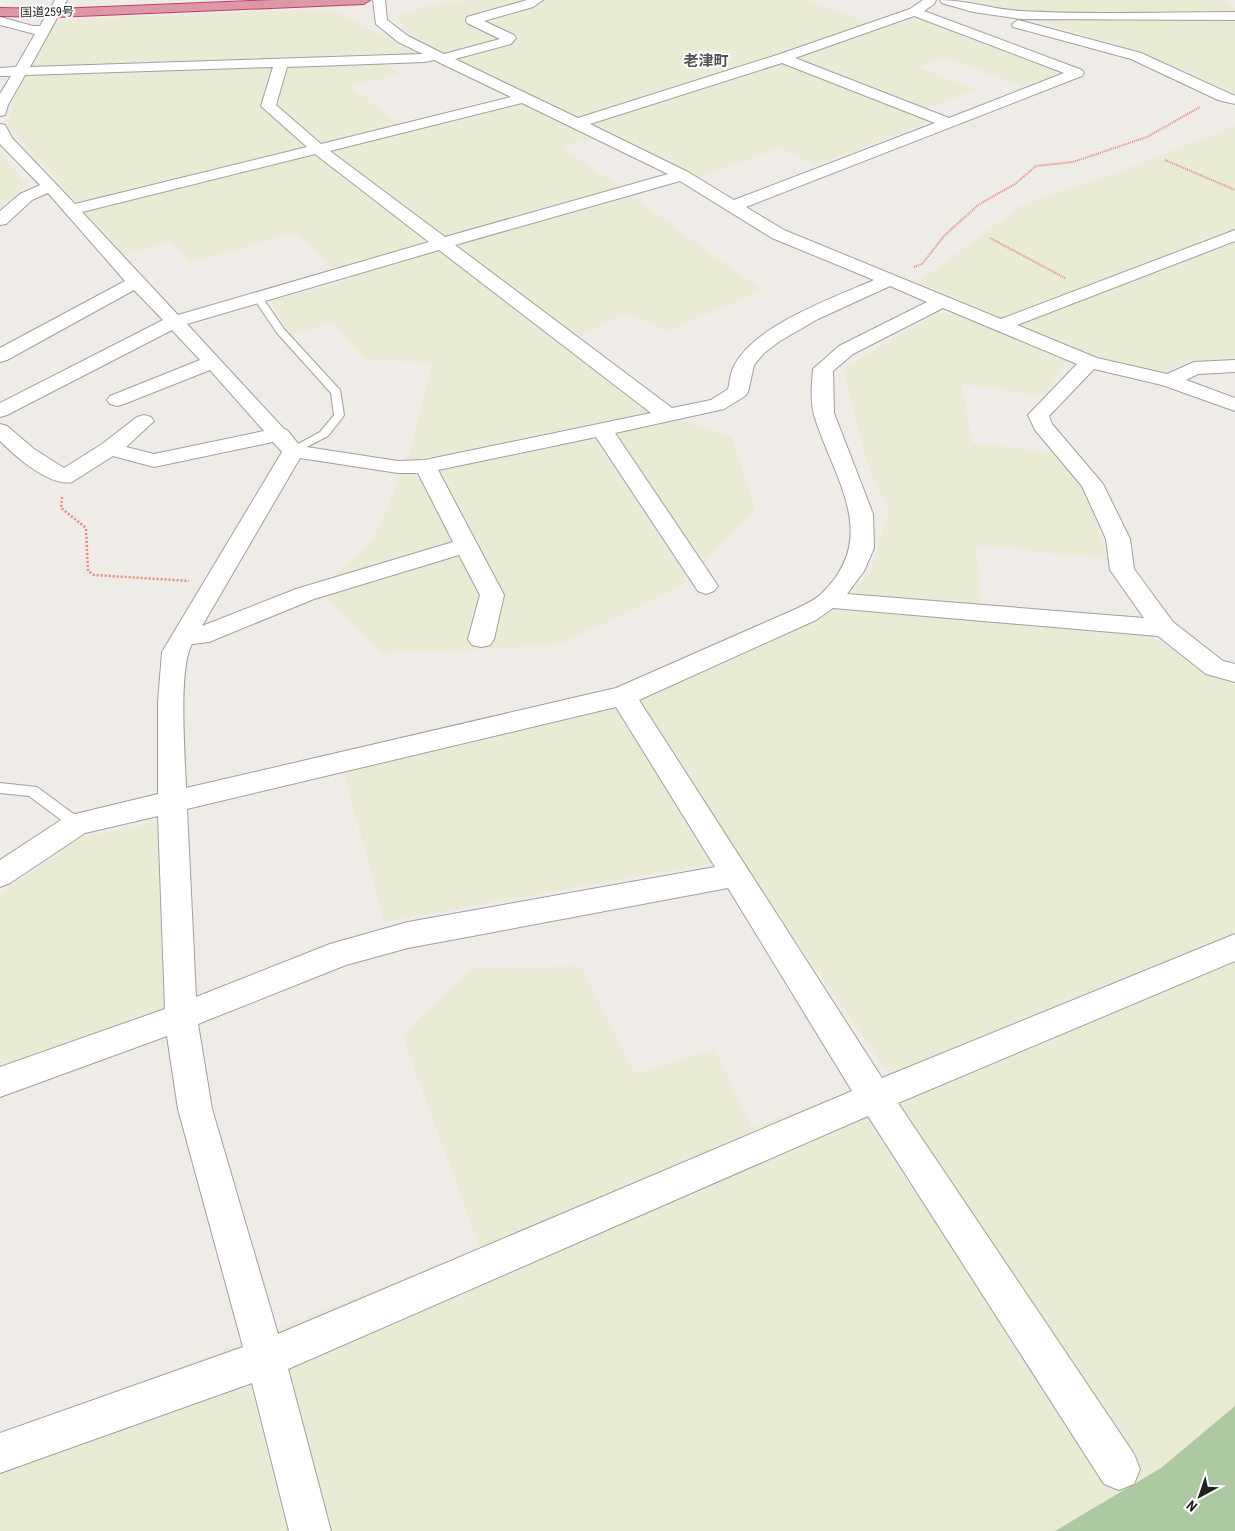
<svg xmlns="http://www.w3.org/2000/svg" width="1235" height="1531" font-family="'Roboto Condensed','Noto Sans JP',sans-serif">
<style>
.farmland{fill:#e9ebd5}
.forest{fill:#acc9a1}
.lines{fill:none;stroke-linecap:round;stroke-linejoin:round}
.lane-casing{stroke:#a0a0a0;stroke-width:2}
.street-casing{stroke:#a0a0a0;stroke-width:2}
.highway-casing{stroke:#c63b6a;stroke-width:2}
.path-far1{stroke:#e9897e;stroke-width:2;stroke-dasharray:1 1;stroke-linecap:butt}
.path{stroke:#e9897e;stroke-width:2.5;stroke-dasharray:2 2;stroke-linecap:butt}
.lane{fill:#fff;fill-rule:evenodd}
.street{fill:#fff;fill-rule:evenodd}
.highway{fill:#dd98a5;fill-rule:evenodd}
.labels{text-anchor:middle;stroke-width:4;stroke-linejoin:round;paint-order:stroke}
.far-street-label{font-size:12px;fill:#1f1f1f;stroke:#fff}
.far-quarter-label{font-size:15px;font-weight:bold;fill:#525252;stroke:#fff}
</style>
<rect width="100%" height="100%" fill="#efece7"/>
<path class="farmland" d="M 495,0 L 805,0 L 859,18 L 871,28 L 583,118 L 413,39 L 395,16 L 442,2 Z
M 969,0 L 1227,0 L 1235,9 L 1235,102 L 1217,88 L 1145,53 Z
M 331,9 L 418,54 L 378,61 L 402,74 L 350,86 L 409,132 L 523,104 L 590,138 L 563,147 L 762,290 L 667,331 L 625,313 L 574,340 L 677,419 L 732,437 L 756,511 L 680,587 L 558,645 L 381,654 L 320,591 L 375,536 L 408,458 L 432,362 L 366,360 L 331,322 L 292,336 L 270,301 L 345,281 L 295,233 L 190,263 L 171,241 L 123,255 L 8,125 L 13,101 L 55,23 L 70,19 Z
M 916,18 L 1066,73 L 1027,88 L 945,58 L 918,67 L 976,90 L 914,113 L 933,121 L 816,165 L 778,148 L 697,178 L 587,124 Z
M 1235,126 L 1235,360 L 1187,362 L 1160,374 L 1093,357 L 919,282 L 1024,204 L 1113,174 Z
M 0,153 L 27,187 L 0,206 Z
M 936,314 L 956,314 L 1066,361 L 1044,396 L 962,384 L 972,443 L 1053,452 L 1085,487 L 1107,559 L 976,545 L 983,621 L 1150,634 L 1196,666 L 1223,679 L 1235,681 L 1235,1406 L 1161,1468 L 1055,1531 L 0,1531 L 0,1439 L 480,1248 L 402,1035 L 470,969 L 580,966 L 635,1074 L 714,1049 L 752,1128 L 891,1077 L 740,858 L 384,922 L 344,772 L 619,704 L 835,609 L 870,574 L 889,511 L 868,465 L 843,368 Z
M 157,822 L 164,1017 L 0,1071 L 0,895 L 80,837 Z"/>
<path class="forest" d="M 1235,1406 L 1235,1531 L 1055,1531 L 1161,1468 Z"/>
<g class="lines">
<defs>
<path id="lane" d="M 257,293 L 260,294 L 284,329 L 340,390 L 344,415 L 343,417 L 328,436 L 293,454 L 289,453 L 288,451 L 289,449 L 320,432 L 334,415 L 331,393 L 277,333 L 252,296 Z
M 0,783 L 37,787 L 82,820 L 84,824 L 82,828 L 77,829 L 72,828 L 29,796 L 0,793 Z"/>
<path id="street" d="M 55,0 L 67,0 L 30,67 L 423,54 L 398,42 L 376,24 L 373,0 L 385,0 L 387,20 L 408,36 L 444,54 L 500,39 L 467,23 L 466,20 L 467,17 L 527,0 L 543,0 L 533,7 L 484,21 L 514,35 L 516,38 L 511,44 L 455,59 L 578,118 L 777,55 L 910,9 L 923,0 L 936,0 L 934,4 L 924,11 L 1082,70 L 1084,73 L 1082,76 L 746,207 L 784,230 L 1001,319 L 1235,230 L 1235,241 L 1017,325 L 1097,358 L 1167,374 L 1194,362 L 1235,360 L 1235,372 L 1198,374 L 1186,380 L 1235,398 L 1235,411 L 1162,385 L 1094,369 L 1049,416 L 1052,424 L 1103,484 L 1130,539 L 1134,569 L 1173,622 L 1223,661 L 1235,664 L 1235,682 L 1206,674 L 1158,636 L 833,608 L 816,620 L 639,700 L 882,1078 L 1235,934 L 1235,961 L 898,1103 L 1134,1454 L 1140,1469 L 1134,1484 L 1119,1490 L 1104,1484 L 868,1116 L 288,1369 L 331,1531 L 289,1531 L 252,1383 L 0,1473 L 0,1433 L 243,1347 L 178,1109 L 167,1036 L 0,1097 L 0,1067 L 165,1009 L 158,816 L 85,833 L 10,883 L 0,887 L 0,860 L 67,816 L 158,794 L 158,702 L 162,652 L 282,452 L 273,442 L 154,467 L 113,456 L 72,482 C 50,487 15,456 0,441 L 0,424 L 7,426 L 34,449 L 64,468 L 102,444 L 137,417 L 144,415 L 151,417 L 154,421 L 126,447 L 154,454 L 264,431 L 210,370 L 124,404 L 117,406 L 110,404 L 107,400 L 110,396 L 200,360 L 172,330 L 7,415 L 0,417 L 0,403 L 163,320 L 134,290 L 7,360 L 0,362 L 0,348 L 125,281 L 48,193 L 32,200 L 6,224 L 0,225 L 0,211 L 20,194 L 40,185 L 0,144 L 0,124 L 5,125 L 12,138 L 75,204 L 307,147 L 261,106 L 273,67 L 25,75 L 8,105 L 5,115 L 0,116 L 0,94 L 11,76 L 0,76 L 0,68 L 16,67 L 35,34 L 0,25 L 0,17 L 33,26 L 40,26 ZM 914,16 L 1064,73 L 949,118 L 795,58 ZM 434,60 L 511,97 L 321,144 L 276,105 L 287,67 L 425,62 ZM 782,63 L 935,123 L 734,200 L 688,172 L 590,124 ZM 522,103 L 668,174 L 445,237 L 330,151 ZM 315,154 L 429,242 L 178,315 L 82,212 ZM 680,181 L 772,238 L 874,280 C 835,297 753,326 734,366 C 730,373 730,382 728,389 L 711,400 L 672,408 L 455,245 ZM 439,250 L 651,413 L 425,460 L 398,461 L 300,446 L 287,430 L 284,429 L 187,324 ZM 890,286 L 927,302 L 839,346 L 813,369 C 812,384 810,400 814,415 C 833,478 882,536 821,594 C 815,600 806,604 798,608 L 616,688 L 186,788 C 185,756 178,668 192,644 L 209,642 L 314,599 L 459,555 L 480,595 L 468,639 L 472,645 L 481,647 L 490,645 L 494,639 L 504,595 L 438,470 L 596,437 L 698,591 L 706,594 L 714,591 L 718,586 L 615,433 L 724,409 L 745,396 L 748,392 L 754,365 L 764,353 L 780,341 L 818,319 ZM 943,308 L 1077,364 L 1028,415 L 1035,430 L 1082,486 L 1106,539 L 1110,570 L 1144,618 L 847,594 L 864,571 L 874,548 L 873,514 L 834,413 L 833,371 L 853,354 ZM 300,458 L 398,473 L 418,473 L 453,542 L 296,589 L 202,626 ZM 616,707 L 715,867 L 408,922 L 330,944 L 196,997 L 187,809 ZM 728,888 L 852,1091 L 278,1334 L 212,1109 L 198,1024 L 346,965 L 408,948 Z
M 940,0 C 968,0 994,10 1022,11 C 1093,15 1164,12 1235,12 L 1235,20 L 1021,19 L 973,12 L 942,3 Z
M 1018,20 L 1141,53 L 1235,96 L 1235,104 L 1218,100 L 1131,59 L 1013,27 L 1012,24 Z"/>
<path id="highway" d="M 275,0 L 370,0 L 364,4 L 55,17 L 0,16 L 0,8 L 55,9 Z"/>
</defs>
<use href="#lane" class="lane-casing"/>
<use href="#street" class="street-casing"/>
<use href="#highway" class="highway-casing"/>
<path class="path-far1" d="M 1165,160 L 1235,190
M 990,238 L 1065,278
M 914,267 L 922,264 L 944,236 L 978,205 L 1015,184 L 1036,166 L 1073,162 L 1147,137 L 1200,107"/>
<path class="path" d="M 62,497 L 61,508 L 86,528 L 88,571 L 94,575 L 189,581"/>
<use href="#lane" class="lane"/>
<use href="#street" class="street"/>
<use href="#highway" class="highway"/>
</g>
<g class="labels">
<g class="far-street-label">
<text transform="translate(47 12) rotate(-1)" y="4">国道259号</text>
</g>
<g class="far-quarter-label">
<text x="706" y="66">老津町</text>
</g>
</g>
<g transform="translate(1200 1496) rotate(220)" stroke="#ffffff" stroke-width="4" paint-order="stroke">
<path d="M0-4L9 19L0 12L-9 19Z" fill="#1f1f1f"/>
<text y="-8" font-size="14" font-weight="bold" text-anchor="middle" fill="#1f1f1f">N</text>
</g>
</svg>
